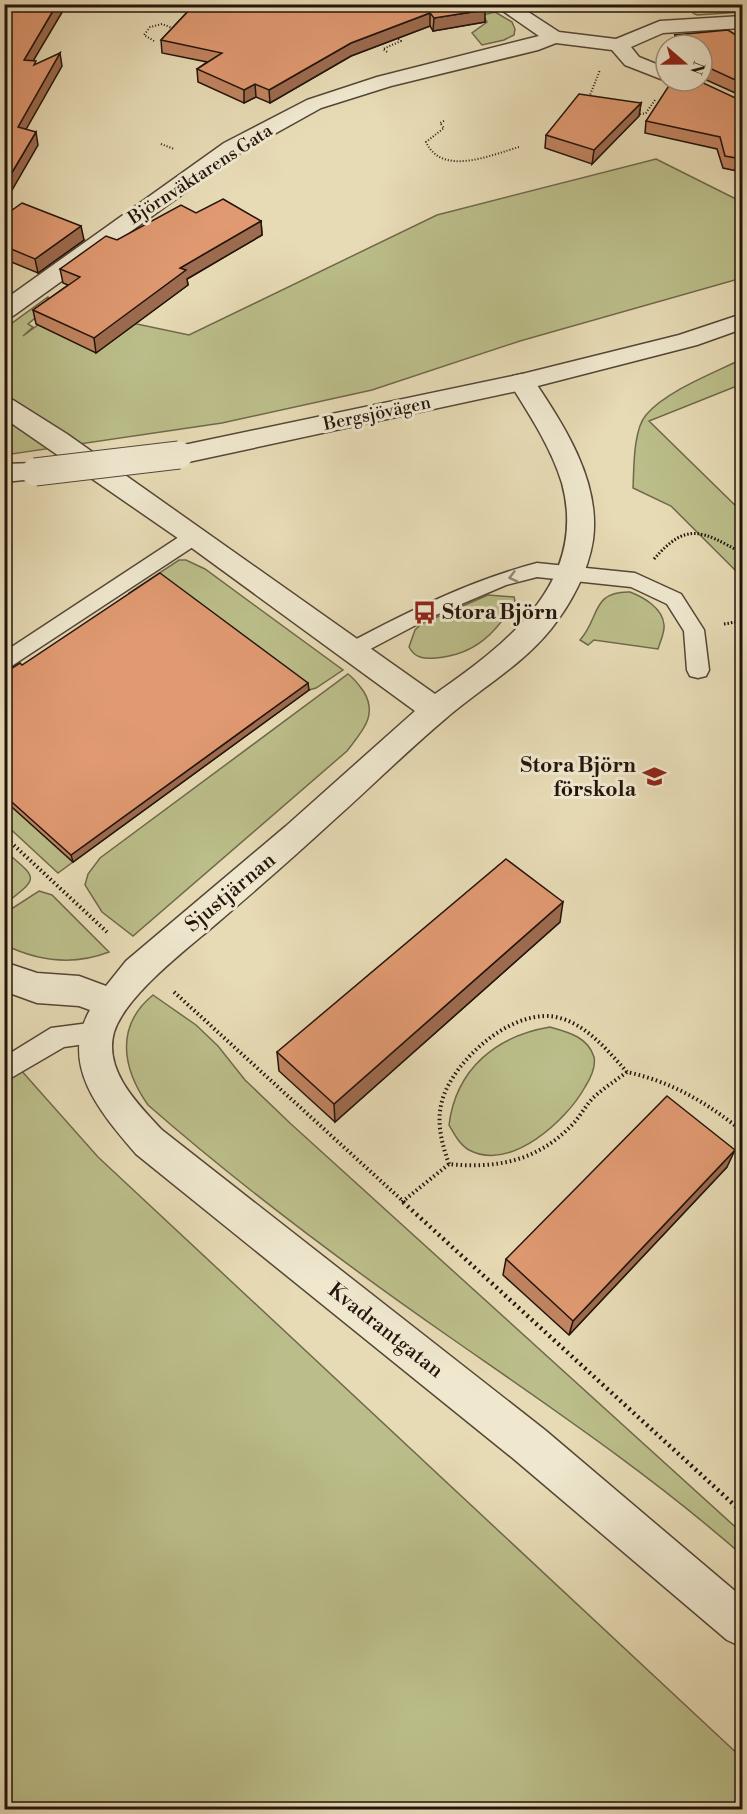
<svg xmlns="http://www.w3.org/2000/svg" width="747" height="1814" font-family="'Libre Bodoni',serif">
<style>
.green{fill:#bbbe8a;stroke:#6f694b;stroke-width:1.5}
.lines{fill:none;stroke-linecap:round;stroke-linejoin:round}
.service-casing{stroke:#544636;stroke-width:3}
.minor-casing{stroke:#544636;stroke-width:3}
.tertiary-casing{stroke:#544636;stroke-width:3}
.path-far3{stroke:#23140c;stroke-width:2;stroke-dasharray:1 2;stroke-linecap:butt}
.path-far2{stroke:#23140c;stroke-width:3;stroke-dasharray:1.5 2;stroke-linecap:butt}
.path-far1{stroke:#23140c;stroke-width:4;stroke-dasharray:1.5 3;stroke-linecap:butt}
.path{stroke:#23140c;stroke-width:4.5;stroke-dasharray:2 4;stroke-linecap:butt}
.service{fill:#efe8cf;fill-rule:evenodd}
.minor{fill:#efe8cf;fill-rule:evenodd}
.tertiary{fill:#efe8cf;fill-rule:evenodd}
.tertiary-bridge-casing{stroke:#544636;stroke-width:29;stroke-linecap:butt}
.tertiary-bridge{stroke:#efe8cf;stroke-width:27}
.wall{fill:#c18461;stroke:#23140c;stroke-width:1.5}
.shaded-wall{fill:#9d6b4f;stroke:#23140c;stroke-width:1.5}
.building{fill:#e09971;stroke:#23140c;stroke-width:1.5}
.oneway{stroke:#938977}
.labels{text-anchor:middle;stroke-width:6;stroke-linejoin:round;paint-order:stroke}
.far-street-label{font-size:18px;fill:#23140c;stroke:#efe8cf}
.poi-label{font-size:21px;font-weight:bold;fill:#23140c;stroke:#efe8cf;text-anchor:start}
.street-label{font-size:21px;fill:#23140c;stroke:#efe8cf}
</style>
<rect width="100%" height="100%" fill="#e7dbb5"/>
<filter id="stains"><feTurbulence type="fractalNoise" baseFrequency=".00333" numOctaves="4"/><feColorMatrix values="0 0 0 0 .2 0 0 0 0 .09 0 0 0 0 .02 0 0 0 .5 -.17"/></filter>
<radialGradient id="worn" r=".72"><stop offset=".6" stop-color="#630" stop-opacity="0"/><stop offset="1" stop-color="#630" stop-opacity=".3"/></radialGradient>
<path class="green" d="M 694,5 L 742,5 L 742,12 L 697,15 L 693,13 Z
M 495,12 L 512,22 L 515,29 L 514,35 L 504,40 L 482,45 L 472,33 L 487,22 L 483,15 Z
M 656,159 L 742,202 L 742,278 L 520,341 L 372,390 L 222,423 L 5,455 L 4,329 L 48,297 L 51,305 L 28,324 L 33,327 L 23,336 L 61,308 L 189,335 L 437,215 Z
M 742,359 L 742,384 L 649,421 L 742,512 L 742,577 L 671,506 L 633,488 C 634,469 633,430 646,415 C 666,391 714,373 742,359 Z
M 179,560 L 186,560 L 205,569 L 343,670 L 316,688 L 309,690 L 161,581 L 132,599 L 129,593 Z
M 630,592 C 643,597 663,608 664,625 C 665,632 660,642 658,649 L 594,640 L 588,645 L 580,640 C 600,618 591,591 630,592 Z
M 488,595 L 514,597 L 515,601 C 497,633 474,655 436,658 C 423,659 415,658 409,647 L 415,630 L 421,624 Z
M 348,674 C 355,679 359,685 364,692 C 378,716 362,731 347,751 L 133,936 L 102,912 L 85,885 L 88,874 L 100,858 Z
M 5,800 L 73,862 L 58,873 L 5,824 Z
M 4,850 C 37,879 41,876 5,904 Z
M 39,891 L 52,895 L 109,952 C 73,966 38,961 5,945 L 5,913 Z
M 153,995 L 196,1025 L 218,1046 L 245,1080 L 291,1124 L 742,1533 L 742,1555 C 651,1475 550,1407 451,1338 C 346,1265 244,1189 148,1105 C 122,1068 115,1026 153,995 Z
M 550,1027 C 568,1032 588,1037 594,1057 C 596,1066 590,1079 585,1087 C 567,1120 511,1172 469,1150 C 460,1145 454,1134 449,1125 C 456,1069 496,1036 550,1027 Z
M 4,1051 L 98,1157 L 742,1758 L 742,1809 L 5,1809 Z"/>
<g class="lines">
<defs>
<path id="service" d="M 195,529 L 202,531 L 205,536 L 202,541 L 4,671 L 4,652 L 188,531 Z
M 537,563 L 635,573 L 681,594 L 704,630 L 709,670 L 706,676 L 698,678 L 690,676 L 687,670 L 684,631 L 667,604 L 631,587 L 537,577 L 506,585 L 431,617 L 359,655 L 352,658 L 345,655 L 341,650 L 345,645 C 407,612 469,581 537,563 Z
M 97,1022 L 106,1025 L 110,1033 L 106,1041 L 64,1047 L 4,1082 L 4,1057 L 51,1028 Z"/>
<path id="minor" d="M 493,4 L 516,4 L 559,32 L 616,39 L 660,21 L 742,16 L 742,28 L 663,33 L 631,47 L 639,57 L 666,68 L 666,81 L 625,65 L 612,50 L 556,43 L 538,50 L 391,86 L 321,108 L 240,153 L 13,316 L 4,318 L 4,300 L 224,143 L 307,100 L 377,77 L 539,36 Z
M 522,374 L 531,376 C 563,424 601,480 593,540 C 588,572 571,604 551,629 C 521,666 481,688 445,719 C 407,751 372,786 335,819 C 296,855 256,890 216,924 C 186,950 126,995 114,1032 C 103,1071 139,1105 162,1130 L 545,1430 L 742,1597 L 742,1647 L 727,1640 L 515,1460 L 136,1154 C 100,1112 59,1065 90,1010 L 79,1006 L 37,1003 L 4,991 L 4,962 L 37,973 L 79,976 L 106,986 L 126,961 L 286,826 L 415,711 L 185,543 L 4,418 L 4,398 L 13,400 L 67,434 L 435,694 C 505,645 589,583 562,483 C 551,447 529,414 509,382 L 513,376 Z"/>
<path id="tertiary" d="M 742,314 L 742,329 L 697,345 L 522,390 L 179,464 L 170,461 L 166,455 L 170,449 L 179,446 L 522,374 L 679,335 Z
M 35,463 L 44,466 L 48,472 L 44,478 L 4,482 L 4,464 Z"/>
</defs>
<use href="#service" class="service-casing"/>
<use href="#minor" class="minor-casing"/>
<use href="#tertiary" class="tertiary-casing"/>
<path class="path-far3" d="M 154,41 L 144,35 L 150,27 L 162,24 L 175,29
M 387,52 L 383,49 L 401,41 L 395,37
M 588,100 L 600,70
M 637,115 L 646,113 L 655,100
M 444,121 L 440,123 L 444,128 L 426,142 C 442,177 491,155 519,147
M 161,144 L 174,149"/>
<path class="path-far2" d="M 654,559 C 687,521 702,531 742,553
M 724,624 L 742,621"/>
<path class="path-far1" d="M 4,836 L 107,932
M 174,992 L 405,1203
M 449,1164 C 442,1144 436,1123 442,1101 C 453,1060 515,1005 560,1018 C 588,1026 608,1051 627,1072
M 402,1202 L 449,1164 C 496,1169 537,1161 571,1126 C 580,1117 585,1106 594,1097 C 604,1088 616,1080 627,1072 C 672,1082 706,1102 742,1131"/>
<path class="path" d="M 403,1202 L 742,1512"/>
<use href="#service" class="service"/>
<use href="#minor" class="minor"/>
<use href="#tertiary" class="tertiary"/>
<defs>
<path id="tertiary-bridge" d="M 35,472 L 179,455"/>
</defs>
<use href="#tertiary-bridge" class="tertiary-bridge-casing"/>
<use href="#tertiary-bridge" class="tertiary-bridge"/>
</g>
<path class="wall" d="M 184,4 L 482,4 L 485,22 L 433,31 L 430,26 L 351,56 L 270,103 L 256,97 L 244,103 L 198,82 L 197,69 L 207,62 L 162,53 L 161,40 L 190,9 L 185,7 Z
M 675,35 L 742,39 L 742,96 L 702,78 L 702,45 L 674,45 Z
M 742,101 L 742,172 L 723,168 L 717,149 L 645,133 L 646,121 Z
M 641,103 L 639,116 L 592,164 L 545,148 L 546,135 Z
M 196,213 L 261,221 L 262,235 L 187,279 L 188,285 L 96,353 L 36,324 L 33,310 L 68,285 L 63,283 L 60,269 L 117,240 Z
M 4,216 L 84,240 L 38,273 L 4,259 Z
M 22,665 L 309,690 L 73,862 L 4,800 L 4,673 Z
M 560,922 L 335,1122 L 279,1071 L 277,1052 Z
M 727,1167 L 569,1335 L 503,1275 L 506,1259 Z"/>
<path class="shaded-wall" d="M 57,4 L 67,4 L 26,73 L 24,60 Z
M 485,10 L 485,22 L 433,31 L 434,18 Z
M 430,13 L 430,26 L 351,56 L 270,103 L 269,90 L 351,43 Z
M 60,53 L 62,66 L 20,140 L 18,127 Z
M 255,84 L 256,97 L 244,103 L 244,90 Z
M 641,103 L 639,116 L 592,164 L 594,150 Z
M 36,132 L 38,145 L 4,204 L 4,186 Z
M 261,221 L 262,235 L 187,279 L 188,285 L 96,353 L 94,338 L 180,268 Z
M 81,226 L 84,240 L 38,273 L 35,259 Z
M 308,683 L 309,690 L 73,862 L 71,855 Z
M 563,902 L 560,922 L 335,1122 L 334,1104 Z
M 735,1150 L 727,1167 L 569,1335 L 573,1321 Z"/>
<path class="building" d="M 4,4 L 57,4 L 24,60 L 36,61 L 34,65 L 60,53 L 18,127 L 36,132 L 4,186 Z
M 195,4 L 482,4 L 485,10 L 434,18 L 430,13 L 351,43 L 269,90 L 255,84 L 244,90 L 197,69 L 222,53 L 161,40 Z
M 728,30 L 742,39 L 742,83 L 705,66 L 702,66 L 702,45 L 681,45 L 675,35 Z
M 672,81 L 699,81 L 742,101 L 742,159 L 725,156 L 720,137 L 646,121 Z
M 579,94 L 641,103 L 594,150 L 546,135 Z
M 223,199 L 261,221 L 180,268 L 186,270 L 94,338 L 33,310 L 80,277 L 60,269 L 106,236 L 117,240 L 181,205 L 196,213 Z
M 22,203 L 81,226 L 35,259 L 4,246 L 4,216 Z
M 160,573 L 308,683 L 71,855 L 4,795 L 4,673 L 20,663 L 22,665 Z
M 506,859 L 563,902 L 334,1104 L 277,1052 Z
M 667,1096 L 735,1150 L 573,1321 L 506,1259 Z"/>
<defs><path id="oneway-chevron" d="M-2-3.5L2.5 0L-2 3.5" fill="none" stroke-width="1.6" stroke-linecap="round" stroke-linejoin="round" transform="scale(1.5)"/></defs>
<use class="oneway" href="#oneway-chevron" transform="translate(513 577) rotate(165)"/>
<defs>
<symbol id="bus-bare" viewBox="-9 -9 18 18"><path d="M-5-6H5V4H4V6H2V4H-2V6H-4V4H-5ZM-3.5-4V0h7V-4ZM-3.5 1.2v1.5H-2V1.2ZM2 1.2v1.5H3.5V1.2Z" fill="#8f2418" stroke="#efe8cf" stroke-width="2.5" paint-order="stroke"/></symbol>
<symbol id="school-bare" viewBox="-9 -9 18 18"><path d="M0-5L7-2L0 1L-7-2ZM-4 1L0 2.5L4 1V4Q0 6-4 4Z" fill="#8f2418" stroke="#efe8cf" stroke-width="2.5" paint-order="stroke"/></symbol>
</defs>
<g fill-rule="evenodd">
<use href="#bus-bare" x="408" y="596" width="33" height="33"/>
<use href="#school-bare" x="638" y="760" width="33" height="33"/>
</g>
<g class="labels">
<g class="far-street-label">
<text transform="translate(200 174) rotate(-33)" y="6">Björnväktarens Gata</text>
<text transform="translate(377 413) rotate(-12)" y="6">Bergsjövägen</text>
</g>
<g class="poi-label">
<text x="442" y="619">Stora Björn</text>
<text x="636" y="772" text-anchor="end">Stora Björn<tspan x="636" dy="24">förskola</tspan></text>
</g>
<g class="street-label">
<text transform="translate(230 892) rotate(-40)" y="7">Sjustjärnan</text>
<text transform="translate(386 1330) rotate(38)" y="7">Kvadrantgatan</text>
</g>
</g>
<rect width="747" height="1814" fill="none" stroke="#e7dbb5" stroke-width="24"/>
<rect x="6" y="6" width="735" height="1802" fill="none" stroke="#23140c" stroke-width="3"/>
<rect x="12" y="12" width="723" height="1790" fill="none" stroke="#23140c" stroke-width="1.5"/>
<g transform="translate(684 63) rotate(110)"><circle r="28" fill="#efe8cf" stroke="#9d9381" stroke-width="1.5"/>
<path d="M0-4.5L10 22L0 15L-10 22Z" fill="#8f2418"/>
<text y="-9" font-size="16" font-weight="bold" text-anchor="middle" fill="#23140c">N</text>
</g>
<rect width="100%" height="100%" filter="url(#stains)"/>
<rect width="100%" height="100%" fill="url(#worn)"/>
</svg>
